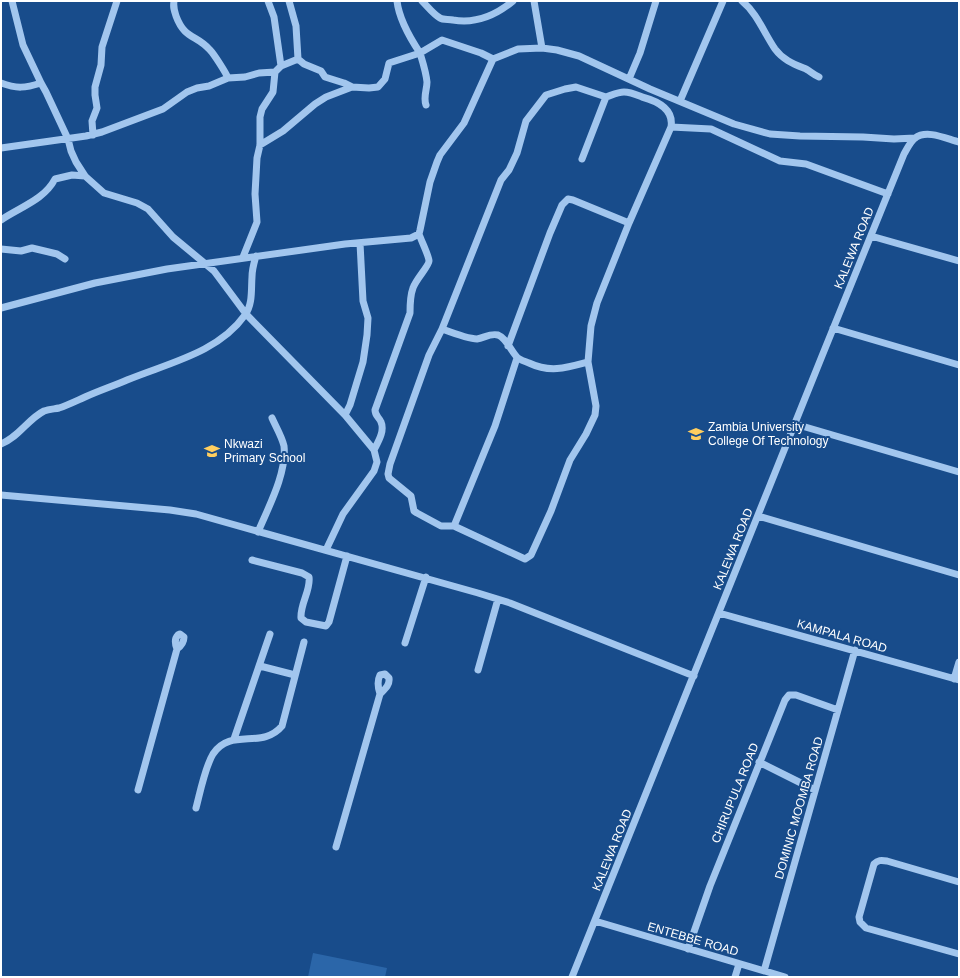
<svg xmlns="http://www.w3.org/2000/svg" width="960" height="978" font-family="Arial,sans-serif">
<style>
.green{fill:#2b66a9}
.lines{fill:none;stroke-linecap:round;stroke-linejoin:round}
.minor{stroke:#a2c6ee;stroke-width:7}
.labels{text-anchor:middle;stroke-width:4;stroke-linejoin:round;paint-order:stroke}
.street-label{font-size:12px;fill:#fff;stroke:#184c8b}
.poi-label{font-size:12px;fill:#fff;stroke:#184c8b;text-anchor:start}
</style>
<rect width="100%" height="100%" fill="#184c8b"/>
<path class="green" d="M 313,953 L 387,968 L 385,977 L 308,977 Z"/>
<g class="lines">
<path class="minor" d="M 12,1 L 23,45 L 41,83 L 46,92 L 68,139 L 71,151 L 76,162 L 85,176 L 104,193 L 137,203 L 148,209 L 173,237 L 214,271 L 246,314 L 345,415 L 374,450 L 377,462 L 374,471 L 343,514 L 326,550
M 174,1 C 173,7 174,10 176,16 C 185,40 196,34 210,50 C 214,54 226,73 228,78
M 268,1 L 274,17 L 281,66
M 289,1 L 296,26 L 298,59
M 397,1 C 399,19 410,38 420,53 L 442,40 L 481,53 L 493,59
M 422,1 C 427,6 434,15 440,18 C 443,20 449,19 453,20 C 476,24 495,16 513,1
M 534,1 L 542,48
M 742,1 C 757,13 764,33 775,49 C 783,60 794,64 806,69 C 810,71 814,75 819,77
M 629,79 L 640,53 L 656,1
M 1,83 C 17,89 25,88 41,83
M 680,101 L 723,1
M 93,135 L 92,121 L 97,108 L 95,95 L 95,87 L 101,65 L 102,47 L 117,1
M 260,145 L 283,131 L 315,104 L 326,97 L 352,87
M 1,148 L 86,136 L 102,132 L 163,109 L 187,92 L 197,88 L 209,86 L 228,78 L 245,77 L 259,73 L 275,72
M 582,159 L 606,97 C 612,95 618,92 624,92 C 631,92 637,95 642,97 C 657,101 674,109 671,127
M 1,220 C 20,207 44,200 55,179 L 72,175 L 85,176
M 871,236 L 959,261
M 1,249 L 21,251 L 32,248 L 57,254 L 65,259
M 243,257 L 257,222 L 255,194 L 257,158 L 260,145 L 260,117 L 262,109 L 273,92 L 275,72 L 281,66 L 298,59 L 304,64 L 321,71 L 325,77 L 344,83 L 352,87 L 369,88 L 378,87 L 385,79 L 389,63 L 420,53 C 423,63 426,72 427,82 C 427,90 423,97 426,105
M 1,308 L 95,283 L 167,269 L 345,244 L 411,238 L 419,234 L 420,230 L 430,182 L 437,162 L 440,155 L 464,123 L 493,59 L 518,49 L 542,48 L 557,50 L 579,56 L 650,89 L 734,124 L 770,134 L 800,136 L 863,137 L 894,139 L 915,138
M 833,328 L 959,365
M 442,329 L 501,180 L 509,170 L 517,153 L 526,121 L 546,95 L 565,89 L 576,87 L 606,97
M 508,346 L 550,233 L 562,205 L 568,199 L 573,200 L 629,223
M 588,362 C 566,368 550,373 529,363 C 524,361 519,360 516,356 C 510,349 506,338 498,335 C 490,333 484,338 477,339 C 468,339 450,332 442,329 L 429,355 L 390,464 L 388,474 L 389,478 L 411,496 L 414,511 L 417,513 L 441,526 L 454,526 L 525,559 L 531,555 L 551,511 L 570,460 L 586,434 L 595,415 L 596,406 L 588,362 L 591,326 L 597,303 L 629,223 L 671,127 L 711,129 L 780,161 L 806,164 L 888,194
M 345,415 L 350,405 L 363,362 L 367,335 L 368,318 L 363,301 L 360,243
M 795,424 L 959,472
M 1,444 C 19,437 28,419 44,411 C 49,409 55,409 59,408 C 68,405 76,401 85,397 C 98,391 113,386 127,380 C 168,363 218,353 245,315 C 253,304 251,289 252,277 C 252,269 254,263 256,256
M 374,450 C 378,442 385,431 381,422 C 379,417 375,416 375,410 L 410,313 C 410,304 410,296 413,288 C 416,279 429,266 429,261 C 429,256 421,240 419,234
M 1,495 L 170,510 L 196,514 L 478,593 L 510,603 L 694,676
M 758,516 L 959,575
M 454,526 L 495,426 L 517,358
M 258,532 C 268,508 287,473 284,446 C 282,437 276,427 272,418
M 252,560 L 302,573 L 309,577 C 311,590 300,604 301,618 L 306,622 L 326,626 L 329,622 L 347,556
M 719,613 L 959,680
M 405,643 L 426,577
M 260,666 L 295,675
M 478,670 L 498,599
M 954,679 L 959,662
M 234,739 L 270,634
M 759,762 L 815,790
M 138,790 L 177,649 C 181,646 184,643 184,637 L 180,634 L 178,635 C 174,639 175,644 177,649
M 196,808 C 200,793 205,767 213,754 C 231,727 262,750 282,726 L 304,642
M 336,847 L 380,694 C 378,688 377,681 380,675 L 385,674 L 389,678 C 390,685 385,689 380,694
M 959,882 L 887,861 C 881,860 878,860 874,864 L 859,917 L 860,922 L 866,928 L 959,954
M 595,921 L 785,977
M 688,949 L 710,886 L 785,700 L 789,695 L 796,695 L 838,710
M 764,971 L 855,650
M 572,977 L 822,356 L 904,154 C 907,149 910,142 915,138 C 927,129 947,139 959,142
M 735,977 L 739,964"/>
</g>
<defs>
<symbol id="university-bare" viewBox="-9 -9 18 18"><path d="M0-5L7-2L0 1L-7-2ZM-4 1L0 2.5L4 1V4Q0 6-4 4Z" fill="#ffce5f" stroke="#184c8b" stroke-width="2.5" paint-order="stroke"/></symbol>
<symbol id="school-bare" viewBox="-9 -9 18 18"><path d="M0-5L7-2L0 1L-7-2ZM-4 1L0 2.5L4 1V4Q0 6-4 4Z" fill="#ffce5f" stroke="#184c8b" stroke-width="2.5" paint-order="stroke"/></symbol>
</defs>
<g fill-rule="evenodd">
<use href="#university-bare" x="685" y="423" width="22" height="22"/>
<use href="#school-bare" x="201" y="440" width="22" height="22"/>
</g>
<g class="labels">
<g class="street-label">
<text transform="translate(854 248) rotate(-68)" y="4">KALEWA ROAD</text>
<text transform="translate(733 549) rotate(-68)" y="4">KALEWA ROAD</text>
<text transform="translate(842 636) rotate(16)" y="4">KAMPALA ROAD</text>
<text transform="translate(735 793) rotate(-68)" y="4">CHIRUPULA ROAD</text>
<text transform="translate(799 808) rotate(-74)" y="4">DOMINIC MOOMBA ROAD</text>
<text transform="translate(612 850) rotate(-68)" y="4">KALEWA ROAD</text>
<text transform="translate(693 939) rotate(16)" y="4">ENTEBBE ROAD</text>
</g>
<g class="poi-label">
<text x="708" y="431">Zambia University<tspan x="708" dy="14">College Of Technology</tspan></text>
<text x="224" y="448">Nkwazi<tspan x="224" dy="14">Primary School</tspan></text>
</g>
</g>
<rect width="960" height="978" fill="none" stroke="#ffffff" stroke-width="4"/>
</svg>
